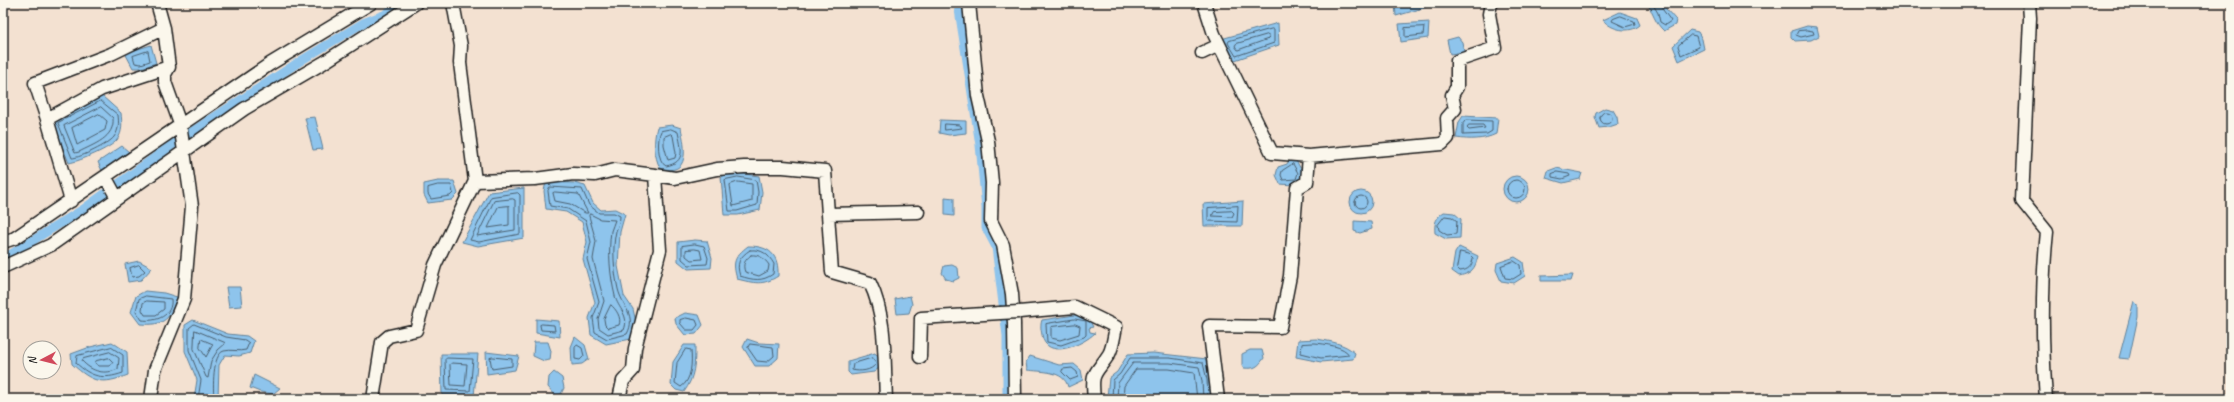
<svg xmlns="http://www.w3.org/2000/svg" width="2234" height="402" font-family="Caveat,sans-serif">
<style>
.water{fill:#8ec4ec;stroke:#608199}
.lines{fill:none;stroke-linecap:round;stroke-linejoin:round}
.shore{stroke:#4a5f6f;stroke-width:1}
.canal{stroke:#8ec4ec;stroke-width:9}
.minor-casing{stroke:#1c1c1c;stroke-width:15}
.minor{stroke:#fbf7ec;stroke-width:12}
.minor-bridge-casing{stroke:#1c1c1c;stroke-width:15;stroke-linecap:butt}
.minor-bridge{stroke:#fbf7ec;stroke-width:12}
</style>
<rect width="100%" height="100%" fill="#f3e1d1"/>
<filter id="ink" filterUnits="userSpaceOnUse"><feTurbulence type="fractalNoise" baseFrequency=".025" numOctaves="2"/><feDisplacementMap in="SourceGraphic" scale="8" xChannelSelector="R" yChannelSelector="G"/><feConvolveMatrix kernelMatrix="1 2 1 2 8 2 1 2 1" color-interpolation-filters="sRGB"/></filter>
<g filter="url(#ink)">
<path class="water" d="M 1395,3 L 1427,3 L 1427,7 L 1396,16 Z
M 1647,3 L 1666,3 L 1666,9 L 1676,20 L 1675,25 L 1664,31 C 1655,23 1653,13 1647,3 Z
M 1620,12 L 1637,18 L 1640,25 C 1630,34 1611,30 1603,20 Z
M 1429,22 L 1428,38 L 1401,42 L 1399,24 Z
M 1278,23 L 1279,45 L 1232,61 L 1221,39 Z
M 1807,26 L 1817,27 L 1819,36 L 1811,40 L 1795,41 L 1791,37 L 1791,31 Z
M 1690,30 L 1698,32 L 1702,39 L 1704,49 L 1679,61 L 1673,46 Z
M 1458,37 L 1462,42 L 1464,52 L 1450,54 L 1447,40 Z
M 151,45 L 156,63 L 141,68 L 133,68 L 125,53 Z
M 102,96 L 121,113 C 122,123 123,132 117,140 C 111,148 80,161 69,163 L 52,121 Z
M 1605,108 L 1613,110 L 1617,117 L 1618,124 L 1609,127 L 1599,128 L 1595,117 L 1596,113 Z
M 1463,116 L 1498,118 L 1496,134 C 1484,140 1470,140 1456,138 L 1459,122 Z
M 315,117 L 323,149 L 313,150 L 305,118 Z
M 940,120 L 966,121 L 966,133 L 949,135 L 939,133 Z
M 672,125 L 681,128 C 685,147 691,177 660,168 C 654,156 653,141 657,127 Z
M 122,146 L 129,152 L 102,171 L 98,162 Z
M 1290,159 L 1297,162 L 1303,173 L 1299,183 L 1294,185 L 1280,184 L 1276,175 L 1278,167 L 1287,164 Z
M 1556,168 L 1582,173 L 1580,179 L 1563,183 L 1546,178 L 1548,171 Z
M 737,173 L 759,176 L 762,192 L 760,210 L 738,215 L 724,215 L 721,176 Z
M1503 189a13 13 0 1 1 26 0a13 13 0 1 1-26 0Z
M 438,181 L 454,181 L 458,194 L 452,200 L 428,203 L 424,195 L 424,184 Z
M 546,182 L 574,183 L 585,186 L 593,203 L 601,210 L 615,209 L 625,214 L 620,232 L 618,266 L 624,296 L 633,309 L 636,322 L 631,339 L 606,344 L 591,335 L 589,318 L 595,302 L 583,259 L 587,242 L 582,222 L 566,212 L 546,209 L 544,191 Z
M 524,188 L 524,238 L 478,246 L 462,242 L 489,192 Z
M1350 202a11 11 0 1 1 22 0a11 11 0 1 1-22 0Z
M 945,197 L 954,198 L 954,216 L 945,215 Z
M 1243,201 L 1242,226 L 1204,226 L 1203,204 Z
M 1444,212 L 1454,213 L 1461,219 L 1460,238 L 1446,239 L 1435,233 C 1434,223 1436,217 1444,212 Z
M 1354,221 L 1371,222 L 1372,229 L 1360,233 L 1354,231 Z
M 695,240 L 707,241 L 712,258 L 711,268 L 688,269 L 678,261 L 678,242 Z
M 748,246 C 770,246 779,255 778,276 C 763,286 754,283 737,279 C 732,262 734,257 748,246 Z
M 1459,247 L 1478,256 C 1475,269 1472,273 1459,276 L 1452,271 L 1455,253 Z
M 1515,257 L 1523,262 L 1525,276 L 1514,283 L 1501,281 L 1496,270 L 1497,263 Z
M 139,261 L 152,268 L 141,280 L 128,282 L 125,264 Z
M 952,265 L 958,268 L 959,278 L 953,281 L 946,279 L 942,273 L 944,266 Z
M 1573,275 L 1571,281 L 1541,281 L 1541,276 Z
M 226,287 L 240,287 L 242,306 L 229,307 Z
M 145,291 L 164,293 L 177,297 C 170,319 165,326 140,324 L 131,312 L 136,296 Z
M 910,296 L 912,304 L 909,313 L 897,314 L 895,299 Z
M 2134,301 L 2138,305 L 2138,317 L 2129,359 L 2119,358 Z
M 685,313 L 699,315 L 703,325 L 696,334 L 685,335 L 676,324 L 675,318 Z
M 1075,315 L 1088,317 L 1093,327 L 1089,328 L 1090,332 L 1095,333 C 1083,345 1046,361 1042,335 C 1041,329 1040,326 1042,320 Z
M 536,319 L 559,321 L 560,337 L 536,333 Z
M 193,320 L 228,334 L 247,336 L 254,341 L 250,353 L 239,356 L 225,355 L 219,365 L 218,399 L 194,399 L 197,380 L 185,351 L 185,325 Z
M 575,337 L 585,345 L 589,359 L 582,364 L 572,365 L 571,347 Z
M 747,339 L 759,343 L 779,344 L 778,358 L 769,366 L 755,366 L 743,347 Z
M 1316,339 C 1329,341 1344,343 1355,353 L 1353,359 L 1321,362 L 1296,357 L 1298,340 Z
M 112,342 L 127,352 L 128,375 C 102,385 93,383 72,364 L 71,354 L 90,347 Z
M 534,342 L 548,342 L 551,351 L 550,360 L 544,361 L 533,356 Z
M 684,345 L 695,345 C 695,363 695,377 684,392 L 676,390 L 671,385 L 673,362 Z
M 1250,350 L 1262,350 L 1264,358 C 1258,367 1255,369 1244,368 L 1242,365 L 1242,354 Z
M 486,352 L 519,356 L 515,370 L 487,374 Z
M 875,353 L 880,359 L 880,367 L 874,372 L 851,375 L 848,372 L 848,361 Z
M 1153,353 L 1207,359 L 1211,380 L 1212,399 L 1110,399 L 1107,397 L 1109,378 L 1117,372 L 1128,354 Z
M 441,354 L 478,354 L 474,396 L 442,395 Z
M 1030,356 L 1059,365 L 1074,364 L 1081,370 L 1083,380 L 1068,387 C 1064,370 1041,372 1027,370 L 1026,362 Z
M 554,372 L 562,378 L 564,388 L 561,394 L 555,395 L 548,387 L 549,377 Z
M 254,375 L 280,388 L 273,394 L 260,392 L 250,388 Z"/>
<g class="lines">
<path class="shore" d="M 1652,3 L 1658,13 L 1660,22 L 1665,25 L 1671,21 L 1663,10 L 1663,3
M 1621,16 L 1634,21 L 1635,24 L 1625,27 L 1612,21 L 1613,19 Z
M 1424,27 L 1423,35 L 1405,37 L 1405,28 Z
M 1272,29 L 1274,30 L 1274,43 L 1236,56 L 1228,43 L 1229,41 Z
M 1807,30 L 1813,31 L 1814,34 L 1801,37 L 1796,35 L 1798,31 Z
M 1267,35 L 1270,37 L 1268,39 L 1238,50 L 1235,46 L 1236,44 Z
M 1691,35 L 1696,36 L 1699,47 L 1681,55 L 1678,46 Z
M 148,51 L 150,61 L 141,64 L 135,63 L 133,56 Z
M 101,101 L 118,115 C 119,123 119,130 114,137 C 109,144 80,158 72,158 L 58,123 Z
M 101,107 L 113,118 C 115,138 94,144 79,152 L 75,153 L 64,126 Z
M1600 118a6 6 0 1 1 12 0a6 6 0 1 1-12 0Z
M 99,114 L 107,121 L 105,130 L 77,145 L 72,128 Z
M 1466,120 L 1492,121 L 1492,131 L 1487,134 L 1463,135 L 1463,124 Z
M 945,124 L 960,125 L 962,128 L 945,130 Z
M 1469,125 L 1483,125 L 1485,128 L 1469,130 L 1467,128 Z
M 671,129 L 678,132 C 681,148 687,162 666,166 C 657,162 657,138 661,131 Z
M 671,134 L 673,136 L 676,153 L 675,158 L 668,160 L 664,145 L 664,137 Z
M 1293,164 L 1298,173 L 1296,179 L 1283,180 L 1281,175 L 1282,171 Z
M 1557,172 L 1569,174 L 1570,176 L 1562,179 L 1552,177 L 1552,174 Z
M 738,177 L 756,180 L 758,192 L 757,205 L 737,211 L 729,211 L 725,180 Z
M1507 189a9 9 0 1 1 18 0a9 9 0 1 1-18 0Z
M 738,182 L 752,184 L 752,201 L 733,206 L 730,185 Z
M 438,185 L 451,185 L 453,193 L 450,196 L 431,199 L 428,194 L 428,188 Z
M 550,187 L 582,189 L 589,205 L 599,213 L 614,213 L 620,216 C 620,222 618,226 616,231 C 612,249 614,271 618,289 C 622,306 637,316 627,334 L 607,339 L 595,332 L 593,318 L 599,302 L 587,259 L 591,242 L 586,221 L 568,209 L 550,206 L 548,191 Z
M 555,192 L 578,194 L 588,213 L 585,213 L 570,204 L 555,201 L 553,193 Z
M 518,193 L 520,195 L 520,234 L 479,242 L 470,240 L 491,197 Z
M1355 202a6 6 0 1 1 12 0a6 6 0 1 1-12 0Z
M 513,199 L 515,200 L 515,230 L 477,236 L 494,201 Z
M 509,206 L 509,225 L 488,228 L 498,207 Z
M 1238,206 L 1237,222 L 1208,221 L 1208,208 Z
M 1232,211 L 1234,213 L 1232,217 L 1212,216 L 1214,212 Z
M 590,214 L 600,219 L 615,220 C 614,224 612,227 611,231 C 608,253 610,275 615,296 C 618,309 630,315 624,330 L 608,334 L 599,328 L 598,319 L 604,301 L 593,259 L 596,241 L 589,216 Z
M 1445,216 L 1452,217 L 1457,221 L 1456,234 L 1447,235 L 1439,230 L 1438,225 Z
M 695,244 L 704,246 L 708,258 L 707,264 L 689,265 L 682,259 L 682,246 Z
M 695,249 L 700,250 L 702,259 L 691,260 L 686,256 L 686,250 Z
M 750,250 C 762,249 768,254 774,264 L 773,274 C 762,282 753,280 740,276 C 736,264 739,257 750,250 Z
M 1460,252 L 1469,254 L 1473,258 C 1472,267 1468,270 1460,271 L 1457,268 Z
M 751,255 C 759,254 765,259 769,265 L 768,271 L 759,276 L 745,272 C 742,264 745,260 751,255 Z
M 1514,261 L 1520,265 L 1521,274 L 1513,279 L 1505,278 L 1501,266 Z
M 139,265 L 145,271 L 139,276 L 132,277 L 130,268 Z
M 146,296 L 171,299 C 173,316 156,322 142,320 L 136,311 L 139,299 Z
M 147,301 L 164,302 L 164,309 L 156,315 L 145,315 L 142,310 L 143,303 Z
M 611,305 C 616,309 622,318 619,325 L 608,328 L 605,325 L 604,319 Z
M 686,318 L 696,320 L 698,325 L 694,330 L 686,330 L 680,323 L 680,320 Z
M 1075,319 L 1086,321 L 1086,335 L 1084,337 L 1061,345 L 1047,342 L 1046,324 Z
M 542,324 L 554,325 L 555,331 L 541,330 L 540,325 Z
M 1075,324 L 1080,326 L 1079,334 L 1060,340 L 1051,338 L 1051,327 Z
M 195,330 L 226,343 L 218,350 L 211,361 L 208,378 L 206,377 L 194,349 Z
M 201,339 L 213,344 L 206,357 L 200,348 Z
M 1315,343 C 1324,344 1345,346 1349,355 L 1321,358 L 1301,353 L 1302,344 Z
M 750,344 L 773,347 L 774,356 L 767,362 L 757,361 L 748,348 Z
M 577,345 L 582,348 L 584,356 L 580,360 L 575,359 L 575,348 Z
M 111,347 L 123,355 L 123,373 C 103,380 91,377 76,363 L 77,356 Z
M 686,349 L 691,350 C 692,362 692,380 681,387 L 675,383 L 677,363 Z
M 110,352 L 119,358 L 118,369 C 105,375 92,372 82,361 L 83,359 Z
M 493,357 L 512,359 L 512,366 L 492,369 L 490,358 Z
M 109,358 L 113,362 L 110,366 L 99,366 L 95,363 L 96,361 Z
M 447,358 L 473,359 L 470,391 L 446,390 L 445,360 Z
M 873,358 L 876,364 C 871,371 860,372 852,370 L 853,364 Z
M 452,363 L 467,364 L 465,386 L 451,385 L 450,365 Z
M 1063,369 L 1072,368 L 1077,372 L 1078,377 L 1070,380 L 1062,372 Z
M 198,399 L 201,380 L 189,350 L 189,328 L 194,324 L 226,337 L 245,340 L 249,343 L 246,350 C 239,352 231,349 224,351 C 212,354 213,389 214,399
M 1112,399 L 1113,380 L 1120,374 L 1130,358 L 1170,358 L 1203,363 L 1207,380 L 1208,399
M 1117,399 L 1118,383 L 1133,363 L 1170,363 L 1199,367 L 1202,381 L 1203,399
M 1123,399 L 1124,386 L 1136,369 L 1169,369 L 1194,373 L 1197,399"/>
<path class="canal" d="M 958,3 L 980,145 L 986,208 L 986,228 L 996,247 L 1007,336 L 1007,399
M 187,135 L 302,60 L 363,23 L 384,15 L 400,3
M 3,259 L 85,208 L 179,140"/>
<defs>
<path id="minor" d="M 969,3 L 978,96 L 988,141 L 992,183 L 991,221 L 1003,245 L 1012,294 L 1014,323 L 1015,399
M 1204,3 L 1214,34 L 1272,153 L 1309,156 L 1307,182 L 1297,188 L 1290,276 L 1280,327 L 1209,326 L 1218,399
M 2029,3 L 2030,18 L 2022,201 L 2047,232 C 2041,288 2042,343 2046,399
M 1202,53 L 1219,45
M 47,119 L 35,83 L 111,54 L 164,28
M 1309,156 L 1442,144 L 1448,138 L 1447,118 L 1455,109 L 1452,95 L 1457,87 L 1457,61 L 1495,48 L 1489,14 L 1491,3
M 655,175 L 675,178 L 717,169 L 744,167 L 783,167 L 825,171 L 832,272 L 870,283 C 887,318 884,360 886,399
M 106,178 L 117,198
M 475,181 L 535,179 L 573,174 L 595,175 L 615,170 L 655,175 L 660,250 L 635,348 L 633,370 L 623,381 L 619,399
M 71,201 L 47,119 L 102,89 L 169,67
M 828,214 L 918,212
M 3,242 L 15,238 L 270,64 L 371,3
M 3,267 L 51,245 L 244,109 L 323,63 L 416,3
M 1019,312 L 1075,307 L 1116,327 C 1114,335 1113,347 1109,354 C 1095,376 1091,370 1094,399
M 920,357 L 921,318 L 1000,313
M 151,399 L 155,370 L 184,299 L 192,206 L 180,124 L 165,82 L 165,74 L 169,67 L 164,28 L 157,3
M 373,399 L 382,342 L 389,336 L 416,330 L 435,265 L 475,181 L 460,63 L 461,46 L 453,3"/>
</defs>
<use href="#minor" class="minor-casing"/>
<use href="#minor" class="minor"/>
<defs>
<path id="minor-bridge" d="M 1000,313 L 1019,312"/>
</defs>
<use href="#minor-bridge" class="minor-bridge-casing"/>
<use href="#minor-bridge" class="minor-bridge"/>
</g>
</g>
<rect width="2234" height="402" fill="none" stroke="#fbf7ec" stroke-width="16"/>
<rect x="8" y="8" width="2218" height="386" fill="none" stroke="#1c1c1c" stroke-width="1.5" filter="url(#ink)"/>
<g transform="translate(42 360) rotate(263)"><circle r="19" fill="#fbf7ec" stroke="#a29f99"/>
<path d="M0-3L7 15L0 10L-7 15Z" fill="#d1495b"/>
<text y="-6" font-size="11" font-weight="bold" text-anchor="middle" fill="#1c1c1c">N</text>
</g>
</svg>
